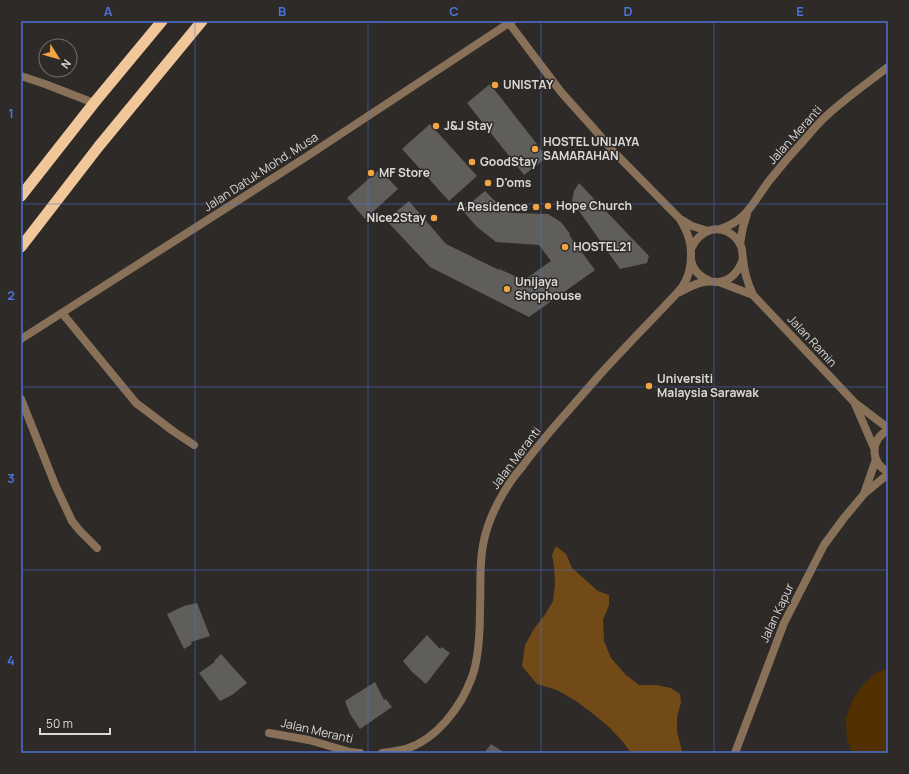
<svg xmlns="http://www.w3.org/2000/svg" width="909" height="774" font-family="Manrope,sans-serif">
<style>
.pitch{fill:#523000}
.water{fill:#724a18}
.building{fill:#605e5a}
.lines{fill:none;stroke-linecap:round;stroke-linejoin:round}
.minor{stroke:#887158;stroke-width:8}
.tertiary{stroke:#887158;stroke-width:8}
.trunk{stroke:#f1c79a;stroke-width:11}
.grid{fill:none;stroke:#4c71d8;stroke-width:1;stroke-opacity:0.55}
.poi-dot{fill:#f3a442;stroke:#2d2a27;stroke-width:1.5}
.labels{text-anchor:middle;stroke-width:3;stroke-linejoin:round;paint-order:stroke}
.poi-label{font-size:12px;font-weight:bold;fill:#dbd9d8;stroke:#2d2a27;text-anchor:start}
.street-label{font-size:12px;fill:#dbd9d8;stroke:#2d2a27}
.neatline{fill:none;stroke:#4c71d8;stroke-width:1.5}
.grid-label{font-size:13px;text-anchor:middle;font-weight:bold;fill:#4c71d8}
</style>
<rect width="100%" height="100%" fill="#2d2a27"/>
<path class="pitch" d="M 888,668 L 888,753 L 852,753 L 847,740 L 846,718 L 852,701 L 862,686 L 876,673 Z"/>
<path class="water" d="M 556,546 L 566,554 L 572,568 L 598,591 L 609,595 L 609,605 L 603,620 L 604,641 L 611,658 L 626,675 L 639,685 L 656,685 L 671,688 L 680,694 L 681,702 L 677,718 L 677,732 L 682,751 L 681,753 L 631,753 L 623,742 L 609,727 L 592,713 L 576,701 L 557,690 L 537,684 L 522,666 L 525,645 L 534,629 L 546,613 L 553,601 L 555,584 L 554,566 L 552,555 Z"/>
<path class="building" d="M 490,84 L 547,157 L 524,175 L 467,103 Z
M 430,124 L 477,176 L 449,201 L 402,149 Z
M 380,169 L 398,189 L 365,219 L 347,198 Z
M 579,183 L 649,256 L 647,263 L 620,269 L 572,201 L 574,191 Z
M 485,191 L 494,200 L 511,213 L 548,214 L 561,222 L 570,234 L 569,235 L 595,270 L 529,317 L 430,267 L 386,220 L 409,201 L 446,244 L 499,270 L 499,269 L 524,280 L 551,261 L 539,245 L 496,242 L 477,227 L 462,210 Z
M 197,603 L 210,636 L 191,642 L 192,644 L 184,649 L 167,614 L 184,606 Z
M 427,635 L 440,649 L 442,647 L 450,653 L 426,684 L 412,672 L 403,661 Z
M 221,654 L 247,683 L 232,695 L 220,701 L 199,673 L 215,662 L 214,661 Z
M 375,682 L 384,700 L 386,699 L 392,707 L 360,729 L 350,714 L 345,701 Z
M 491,744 L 505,753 L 484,753 Z"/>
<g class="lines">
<path class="minor" d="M 509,23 L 561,92 L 595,130 L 613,151 L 680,219 L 692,226 L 708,231
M 21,76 L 45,84 L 94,103
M 720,229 C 747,221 753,202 769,181 C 780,167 792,153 805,139 C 811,132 817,125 823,119 C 843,100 866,84 888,67
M 740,244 L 743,227 L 747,214
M 691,249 C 695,240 701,233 711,230 C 722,227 734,233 740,244 C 743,249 742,254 743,259 C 744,271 748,284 753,295 L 855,403 L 888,428
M 691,260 C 693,271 700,277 710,281
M 719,282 L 753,295
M 680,292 C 687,288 695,284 703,282 C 709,281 714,282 719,282 C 732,280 739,271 743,259
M 62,313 L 136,403 L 173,431 L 194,445
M 21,399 L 56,487 L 72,521 L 80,531 L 97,548
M 855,404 L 874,448
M 888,430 C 870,440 870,462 888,472
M 864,494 L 876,459
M 269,733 L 309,740 L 350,752 L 360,753
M 382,753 C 390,752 398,751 406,749 C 437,739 461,707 472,677 C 479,658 480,629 480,608 C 481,587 479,566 483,545 C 486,528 495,507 504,492 C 509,483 515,475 522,467 C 532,453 543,440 554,427 C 568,411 582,395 596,379 C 622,350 650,322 677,293 C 681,289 684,285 686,280 C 692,267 693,247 687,233 C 685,228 683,224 680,219
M 735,753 L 784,623 L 824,545 L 844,518 L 864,494 L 888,474"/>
<path class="tertiary" d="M 21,339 L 306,157 L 512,21"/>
<path class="trunk" d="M 21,196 L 94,103 L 162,21
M 21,247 L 99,146 L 202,21"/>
</g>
<path class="grid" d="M 195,21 L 195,753M 368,21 L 368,753M 541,21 L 541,753M 714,21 L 714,753M 21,204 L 888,204M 21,387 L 888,387M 21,570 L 888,570"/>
<g class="poi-dot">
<circle cx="495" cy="85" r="4"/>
<circle cx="436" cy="126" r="4"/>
<circle cx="535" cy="149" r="4"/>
<circle cx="472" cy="162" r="4"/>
<circle cx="371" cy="173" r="4"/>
<circle cx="488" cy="183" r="4"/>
<circle cx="548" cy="206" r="4"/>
<circle cx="536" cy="207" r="4"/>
<circle cx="434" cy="218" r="4"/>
<circle cx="565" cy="247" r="4"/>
<circle cx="507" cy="289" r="4"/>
<circle cx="649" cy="386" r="4"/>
</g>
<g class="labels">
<g class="poi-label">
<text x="503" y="89">UNISTAY</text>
<text x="444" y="130">J&amp;J Stay</text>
<text x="543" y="146">HOSTEL UNIJAYA<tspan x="543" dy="14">SAMARAHAN</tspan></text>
<text x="480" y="166">GoodStay</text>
<text x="379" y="177">MF Store</text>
<text x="496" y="187">D'oms</text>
<text x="556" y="210">Hope Church</text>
<text x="528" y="211" text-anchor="end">A Residence</text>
<text x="426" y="222" text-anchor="end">Nice2Stay</text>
<text x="573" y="251">HOSTEL21</text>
<text x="515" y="286">Unijaya<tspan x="515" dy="14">Shophouse</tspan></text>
<text x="657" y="383">Universiti<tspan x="657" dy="14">Malaysia Sarawak</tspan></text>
</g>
<g class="street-label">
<text transform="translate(795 135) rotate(-48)" y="4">Jalan Meranti</text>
<text transform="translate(261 172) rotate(-33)" y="4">Jalan Datuk Mohd. Musa</text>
<text transform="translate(812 341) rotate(47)" y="4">Jalan Ramin</text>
<text transform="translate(516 458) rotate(-53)" y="4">Jalan Meranti</text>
<text transform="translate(777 613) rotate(-65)" y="4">Jalan Kapur</text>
<text transform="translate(317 731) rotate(13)" y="4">Jalan Meranti</text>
</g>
</g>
<rect width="909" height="774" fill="none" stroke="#2d2a27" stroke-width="44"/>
<g transform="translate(58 58) rotate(127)"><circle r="19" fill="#2d2a27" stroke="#73706e"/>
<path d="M0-3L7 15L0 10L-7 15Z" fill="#f3a442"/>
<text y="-6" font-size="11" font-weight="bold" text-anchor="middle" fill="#dbd9d8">N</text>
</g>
<path d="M40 728v6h70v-6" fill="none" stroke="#dbd9d8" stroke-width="2"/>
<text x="46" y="728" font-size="12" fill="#dbd9d8" stroke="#2d2a27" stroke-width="3" paint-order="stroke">50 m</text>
<rect x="22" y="22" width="865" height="730" class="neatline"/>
<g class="grid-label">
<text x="108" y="16">A</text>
<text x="282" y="16">B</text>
<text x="454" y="16">C</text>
<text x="628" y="16">D</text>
<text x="800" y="16">E</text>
<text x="11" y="118">1</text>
<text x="11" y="300">2</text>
<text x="11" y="483">3</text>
<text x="11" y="665">4</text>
</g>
</svg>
